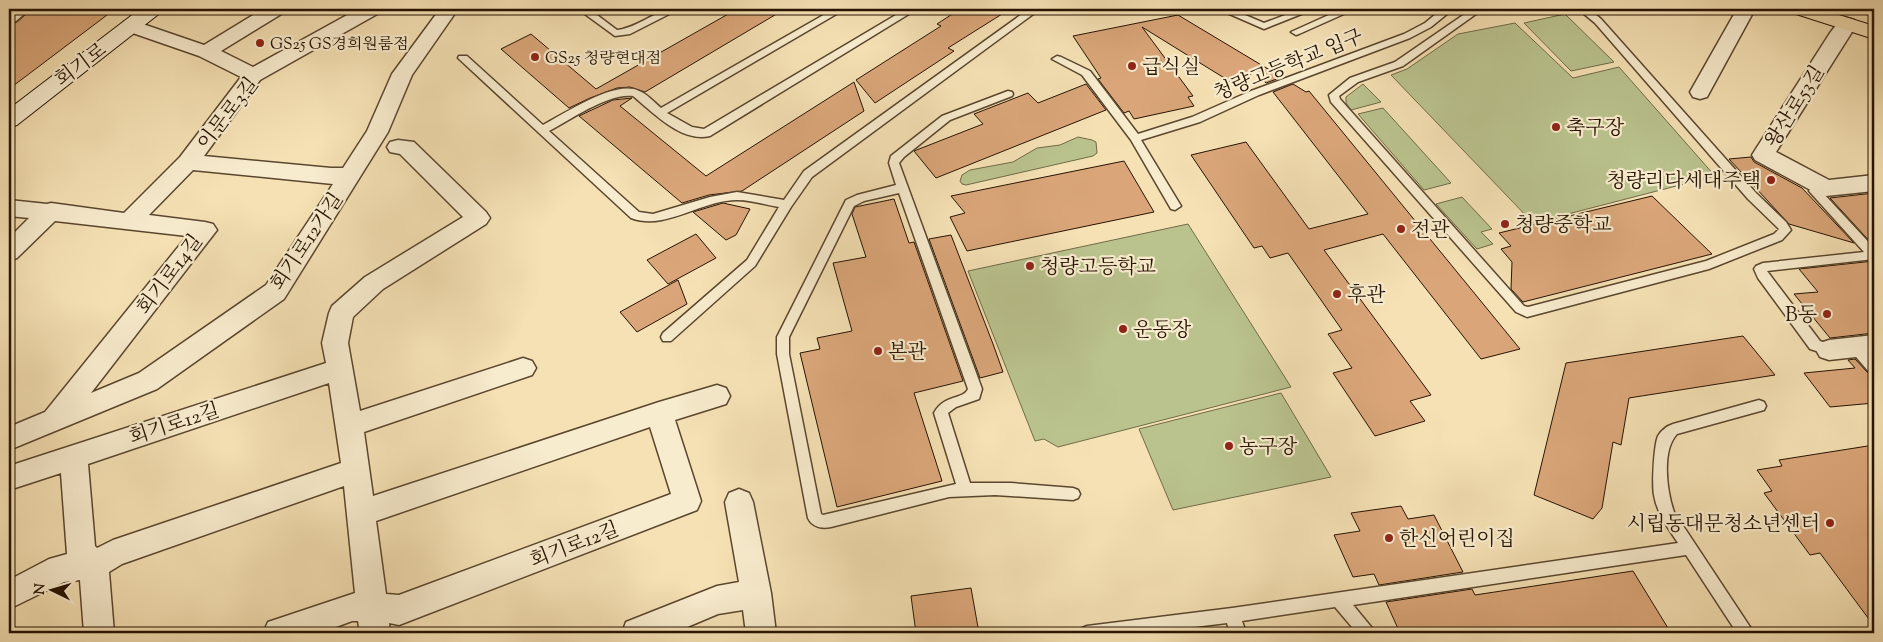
<svg xmlns="http://www.w3.org/2000/svg" width="1883" height="642" font-family="'Sorts Mill Goudy','Noto Serif KR',serif">
<style>
.green{fill:#bac38e;stroke:#706b48}
.building{fill:#daa679;stroke:#261302}
.lines{fill:none;stroke-linecap:round;stroke-linejoin:round}
.lane-casing{stroke:#5a462e;stroke-width:3}
.street-casing{stroke:#5a462e;stroke-width:3}
.secondary-casing{stroke:#261302;stroke-width:2}
.primary-casing{stroke:#261302;stroke-width:2}
.lane{fill:#f8ecce;fill-rule:evenodd}
.street{fill:#f8ecce;fill-rule:evenodd}
.secondary{fill:#f8ecce;fill-rule:evenodd}
.primary{fill:#f5e1b4;fill-rule:evenodd}
.poi-dot{fill:#8f2418;stroke:#f8ecce;stroke-width:2}
.labels{text-anchor:middle;stroke-width:4.5;stroke-linejoin:round;paint-order:stroke}
.far-poi-label{font-size:16px;fill:#261302;stroke:#f8ecce;text-anchor:start}
.street-label{font-size:20px;fill:#261302;stroke:#f8ecce}
.poi-label{font-size:20px;fill:#261302;stroke:#f8ecce;text-anchor:start}
</style>
<rect width="100%" height="100%" fill="#f5e1b4"/>
<filter id="stains"><feTurbulence type="fractalNoise" baseFrequency=".004" numOctaves="4"/><feColorMatrix values="0 0 0 0 .2 0 0 0 0 .09 0 0 0 0 .02 0 0 0 .5 -.17"/></filter>
<radialGradient id="worn" r=".72"><stop offset=".6" stop-color="#630" stop-opacity="0"/><stop offset="1" stop-color="#630" stop-opacity=".3"/></radialGradient>
<path class="green" d="M 1565,14 L 1614,62 L 1571,71 L 1524,23 Z
M 1515,23 L 1573,78 L 1619,67 L 1715,176 L 1533,223 L 1391,75 L 1407,69 L 1458,34 Z
M 1363,84 L 1381,102 L 1351,110 L 1346,103 L 1346,97 Z
M 1383,108 L 1451,183 L 1424,190 L 1358,114 Z
M 1078,137 L 1092,140 L 1096,142 L 1097,153 L 1093,156 L 966,185 L 962,184 L 960,181 L 962,175 L 970,170 L 1013,162 L 1037,148 L 1060,145 Z
M 1462,197 L 1492,229 L 1481,232 L 1493,244 L 1477,249 L 1436,204 Z
M 1188,224 L 1291,387 L 1058,447 L 1044,439 L 1035,441 L 968,271 Z
M 1281,393 L 1331,477 L 1173,510 L 1139,429 Z"/>
<path class="building" d="M 32,9 L 115,9 L 9,89 L 9,25 L 17,22 Z
M 737,9 L 785,9 L 645,92 L 630,87 L 617,88 L 590,98 L 569,108 L 501,49 L 531,34 L 596,89 Z
M 960,9 L 1010,9 L 948,48 L 954,51 L 875,103 L 856,80 L 941,26 L 937,24 Z
M 1178,15 L 1263,66 L 1282,77 L 1266,83 L 1256,71 L 1234,84 L 1142,27 L 1193,96 L 1188,97 L 1194,106 L 1134,119 L 1129,111 L 1124,113 L 1098,79 L 1101,78 L 1073,36 Z
M 854,82 L 864,111 L 742,191 L 709,195 L 682,203 L 579,116 L 613,100 L 632,98 L 620,106 L 706,176 Z
M 1086,84 L 1106,110 L 936,178 L 914,151 L 983,124 L 974,114 L 1028,93 L 1038,103 Z
M 1293,84 L 1306,92 L 1309,91 L 1520,349 L 1481,359 L 1383,234 L 1324,250 L 1431,395 L 1410,401 L 1425,421 L 1375,436 L 1333,373 L 1352,368 L 1328,334 L 1342,330 L 1288,253 L 1270,258 L 1262,246 L 1254,248 L 1191,155 L 1246,142 L 1309,229 L 1368,214 L 1273,92 Z
M 1751,157 L 1754,162 L 1802,188 L 1854,243 L 1789,224 L 1729,159 Z
M 1124,161 L 1154,212 L 967,251 L 950,217 L 965,213 L 951,196 Z
M 1874,193 L 1874,246 L 1830,198 Z
M 1652,196 L 1712,254 L 1523,302 L 1511,289 L 1512,262 L 1501,249 L 1511,246 L 1499,233 Z
M 894,199 L 909,243 L 914,242 L 963,381 L 914,393 L 942,481 L 837,507 L 800,353 L 820,349 L 817,338 L 852,331 L 833,263 L 866,257 L 852,214 L 855,207 Z
M 723,203 L 750,209 L 736,235 L 726,240 L 693,212 Z
M 696,234 L 716,258 L 668,284 L 647,260 Z
M 951,235 L 993,344 L 1003,372 L 980,378 L 929,239 Z
M 1874,261 L 1874,333 L 1830,338 L 1794,294 L 1818,292 L 1799,269 Z
M 678,280 L 687,304 L 637,332 L 620,312 Z
M 1743,336 L 1775,375 L 1629,398 L 1621,445 L 1613,442 L 1602,508 L 1593,519 L 1534,495 L 1566,363 Z
M 1855,359 L 1868,373 L 1874,375 L 1874,403 L 1830,407 L 1804,373 L 1855,368 L 1848,360 Z
M 1874,445 L 1874,626 L 1820,553 L 1810,555 L 1764,493 L 1772,491 L 1757,470 L 1782,466 L 1779,460 Z
M 1401,506 L 1408,519 L 1434,515 L 1463,572 L 1379,585 L 1374,574 L 1353,577 L 1334,535 L 1360,531 L 1351,513 Z
M 1633,571 L 1671,633 L 1400,633 L 1386,602 L 1472,589 L 1475,595 Z
M 971,588 L 979,633 L 916,633 L 911,596 Z"/>
<g class="lines">
<defs>
<path id="lane" d="M 578,9 L 589,9 L 617,30 C 639,28 656,8 679,9 L 630,34 L 615,36 Z
M 834,9 L 845,9 L 667,113 L 692,127 L 704,129 L 906,9 L 917,9 L 710,136 C 681,143 653,112 633,96 C 608,93 572,119 549,131 L 639,212 L 653,214 L 710,197 L 737,192 L 784,200 L 804,171 L 1029,9 L 1040,9 L 812,177 L 791,207 L 755,266 L 671,341 L 663,341 L 661,337 L 663,333 L 747,260 L 779,207 C 766,205 751,200 737,200 C 701,200 666,231 631,218 L 458,58 L 459,56 L 467,56 L 543,125 C 564,114 616,79 639,91 C 647,94 654,102 661,108 Z
M 1218,9 L 1231,9 L 1264,23 L 1301,9 L 1314,9 L 1264,29 Z
M 1342,9 L 1355,9 L 1299,34 L 1296,35 L 1291,32 Z
M 1442,9 L 1453,9 L 1431,27 L 1410,38 L 1259,95 L 1200,122 L 1141,140 L 1181,206 L 1175,210 L 1171,209 L 1131,140 L 1082,75 L 1052,59 L 1057,56 L 1061,57 L 1090,71 L 1138,134 L 1192,117 L 1251,91 L 1404,34 L 1425,23 Z
M 1472,9 L 1483,9 L 1403,66 L 1358,82 L 1339,96 L 1340,99 L 1524,306 L 1528,307 L 1706,261 L 1774,234 L 1779,229 L 1748,199 L 1595,23 L 1578,9 L 1589,9 L 1601,19 L 1756,193 L 1786,222 L 1791,230 L 1782,240 L 1709,269 L 1527,317 L 1516,312 L 1331,102 L 1329,95 L 1350,78 L 1395,62 Z
M 1008,91 L 1012,92 L 1013,94 L 1012,96 L 950,120 L 904,157 L 899,163 L 982,389 L 979,399 L 956,407 L 948,413 L 970,483 L 1011,483 L 1073,488 L 1078,490 L 1080,494 L 1078,498 L 1073,500 L 995,495 L 949,497 L 831,527 C 822,529 812,527 808,518 L 777,354 L 777,337 L 846,200 L 857,195 L 896,185 L 889,163 L 891,156 L 942,116 ZM 899,193 L 968,389 C 963,400 944,394 934,413 L 956,484 L 823,515 L 821,514 L 789,354 L 789,337 L 854,206 L 864,201 Z
M 1826,184 L 1832,188 L 1830,191 L 1823,193 L 1874,248 L 1874,259 L 1767,271 L 1820,341 L 1834,346 L 1835,350 L 1834,354 L 1829,355 L 1810,349 L 1758,278 L 1754,269 L 1756,266 L 1763,263 L 1864,252 L 1809,191 L 1811,188 Z
M 1856,342 L 1861,343 L 1874,359 L 1874,373 L 1869,372 L 1851,351 L 1850,347 L 1851,343 Z
M 1759,400 L 1764,402 L 1766,406 L 1764,410 L 1677,434 C 1661,451 1667,492 1674,512 L 1754,633 L 1737,633 L 1686,555 L 1353,605 L 1372,628 L 1375,633 L 1357,633 L 1335,607 L 1242,621 L 1246,633 L 1230,633 L 1227,623 L 1145,633 L 1079,633 L 1082,628 L 1087,626 L 1232,608 L 1678,543 C 1668,528 1657,513 1654,495 C 1652,485 1654,445 1658,436 C 1661,431 1667,426 1673,424 Z"/>
<path id="street" d="M 9,9 L 30,9 L 16,21 L 9,23 Z
M 263,9 L 285,9 L 283,13 L 221,51 L 253,67 L 358,9 L 381,9 L 379,13 L 260,80 L 204,156 L 331,168 L 343,168 L 367,131 L 392,74 L 440,9 L 458,9 L 412,75 L 388,132 L 284,299 L 157,389 L 9,450 L 9,427 L 45,412 L 187,236 L 55,221 L 17,258 L 9,261 L 9,238 L 29,218 L 9,216 L 9,200 L 47,204 L 51,203 L 124,213 L 180,157 L 241,77 L 199,56 L 124,30 L 121,26 L 124,22 L 131,20 L 204,45 ZM 193,170 L 333,184 L 266,285 L 139,373 L 91,393 L 217,230 L 213,224 L 205,222 L 149,215 Z
M 1737,9 L 1755,9 L 1707,97 L 1700,99 L 1693,97 L 1690,92 Z
M 1847,18 L 1854,20 L 1857,24 L 1776,152 L 1829,180 L 1874,175 L 1874,191 L 1826,196 L 1818,194 L 1755,160 L 1752,155 L 1830,33 L 1840,20 Z
M 398,140 L 414,142 L 486,212 L 490,218 L 486,224 L 383,289 L 353,317 L 348,343 L 360,411 L 523,358 L 532,361 L 536,368 L 532,375 L 364,432 L 373,496 L 659,402 L 717,385 L 726,388 L 730,396 L 726,404 L 675,420 L 701,501 L 697,510 L 399,625 L 389,623 L 390,633 L 360,633 L 358,621 L 352,621 L 320,633 L 263,633 L 268,622 L 355,593 L 344,486 L 122,564 L 109,572 L 114,633 L 84,633 L 80,580 L 64,582 L 9,609 L 9,580 L 49,559 L 67,554 L 61,473 L 9,490 L 9,466 L 326,363 L 322,343 L 329,313 L 332,306 L 365,277 L 463,217 L 400,154 L 390,152 L 387,147 L 390,142 ZM 329,383 L 341,463 L 113,540 L 97,548 L 95,546 L 88,464 ZM 650,427 L 671,494 L 399,595 L 386,594 L 376,521 Z
M 1874,335 L 1874,355 L 1829,360 L 1820,357 L 1816,350 L 1820,343 L 1829,340 Z
M 739,489 L 749,493 L 753,502 L 771,593 L 776,633 L 746,633 L 743,610 L 718,614 L 673,633 L 622,633 L 626,622 L 717,586 L 739,582 L 725,502 L 729,493 Z"/>
<path id="secondary" d="M 140,9 L 163,9 L 160,13 L 17,125 L 9,128 L 9,109 Z"/>
<path id="primary" d="M 1790,9 L 1820,9 L 1874,26 L 1874,39 L 1793,13 Z
M 1859,9 L 1874,9 L 1874,16 L 1862,13 Z"/>
</defs>
<use href="#lane" class="lane-casing"/>
<use href="#street" class="street-casing"/>
<use href="#secondary" class="secondary-casing"/>
<use href="#primary" class="primary-casing"/>
<use href="#lane" class="lane"/>
<use href="#street" class="street"/>
<use href="#secondary" class="secondary"/>
<use href="#primary" class="primary"/>
</g>
<g class="poi-dot">
<circle cx="260" cy="43" r="5"/>
<circle cx="535" cy="57" r="5"/>
<circle cx="1132" cy="66" r="5"/>
<circle cx="1556" cy="127" r="5"/>
<circle cx="1771" cy="180" r="5"/>
<circle cx="1505" cy="224" r="5"/>
<circle cx="1401" cy="229" r="5"/>
<circle cx="1030" cy="266" r="5"/>
<circle cx="1337" cy="294" r="5"/>
<circle cx="1827" cy="314" r="5"/>
<circle cx="1123" cy="329" r="5"/>
<circle cx="878" cy="351" r="5"/>
<circle cx="1229" cy="446" r="5"/>
<circle cx="1830" cy="523" r="5"/>
<circle cx="1389" cy="538" r="5"/>
</g>
<g class="labels">
<g class="far-poi-label">
<text x="270" y="49">GS25 GS경희원룸점</text>
<text x="545" y="63">GS25 청량현대점</text>
</g>
<g class="street-label">
<text transform="translate(80 64) rotate(-37)" y="7">회기로</text>
<text transform="translate(1288 64) rotate(-22)" y="7">청량고등학교 입구</text>
<text transform="translate(1794 106) rotate(-58)" y="7">왕산로53길</text>
<text transform="translate(227 113) rotate(-52)" y="7">이문로3길</text>
<text transform="translate(306 241) rotate(-56)" y="7">회기로12가길</text>
<text transform="translate(169 274) rotate(-53)" y="7">회기로14길</text>
<text transform="translate(174 423) rotate(-18)" y="7">회기로12길</text>
<text transform="translate(574 544) rotate(-21)" y="7">회기로12길</text>
</g>
<g class="poi-label">
<text x="1142" y="73">급식실</text>
<text x="1566" y="134">축구장</text>
<text x="1761" y="187" text-anchor="end">청량리다세대주택</text>
<text x="1515" y="231">청량중학교</text>
<text x="1411" y="236">전관</text>
<text x="1040" y="273">청량고등학교</text>
<text x="1347" y="301">후관</text>
<text x="1817" y="321" text-anchor="end">B동</text>
<text x="1133" y="336">운동장</text>
<text x="888" y="358">본관</text>
<text x="1239" y="453">농구장</text>
<text x="1820" y="530" text-anchor="end">시립동대문청소년센터</text>
<text x="1399" y="545">한신어린이집</text>
</g>
</g>
<rect width="1883" height="642" fill="none" stroke="#f5e1b4" stroke-width="30"/>
<rect x="10" y="10" width="1863" height="622" fill="none" stroke="#261302" stroke-width="2.5"/>
<rect x="15" y="15" width="1853" height="612" fill="none" stroke="#261302"/>
<g transform="translate(52 590) rotate(275)" stroke="#f8ecce" stroke-width="4" paint-order="stroke">
<path d="M0-4L9 19L0 12L-9 19Z" fill="#261302"/>
<text y="-8" font-size="14" font-weight="bold" text-anchor="middle" fill="#261302">N</text>
</g>
<rect width="100%" height="100%" filter="url(#stains)"/>
<rect width="100%" height="100%" fill="url(#worn)"/>
</svg>
